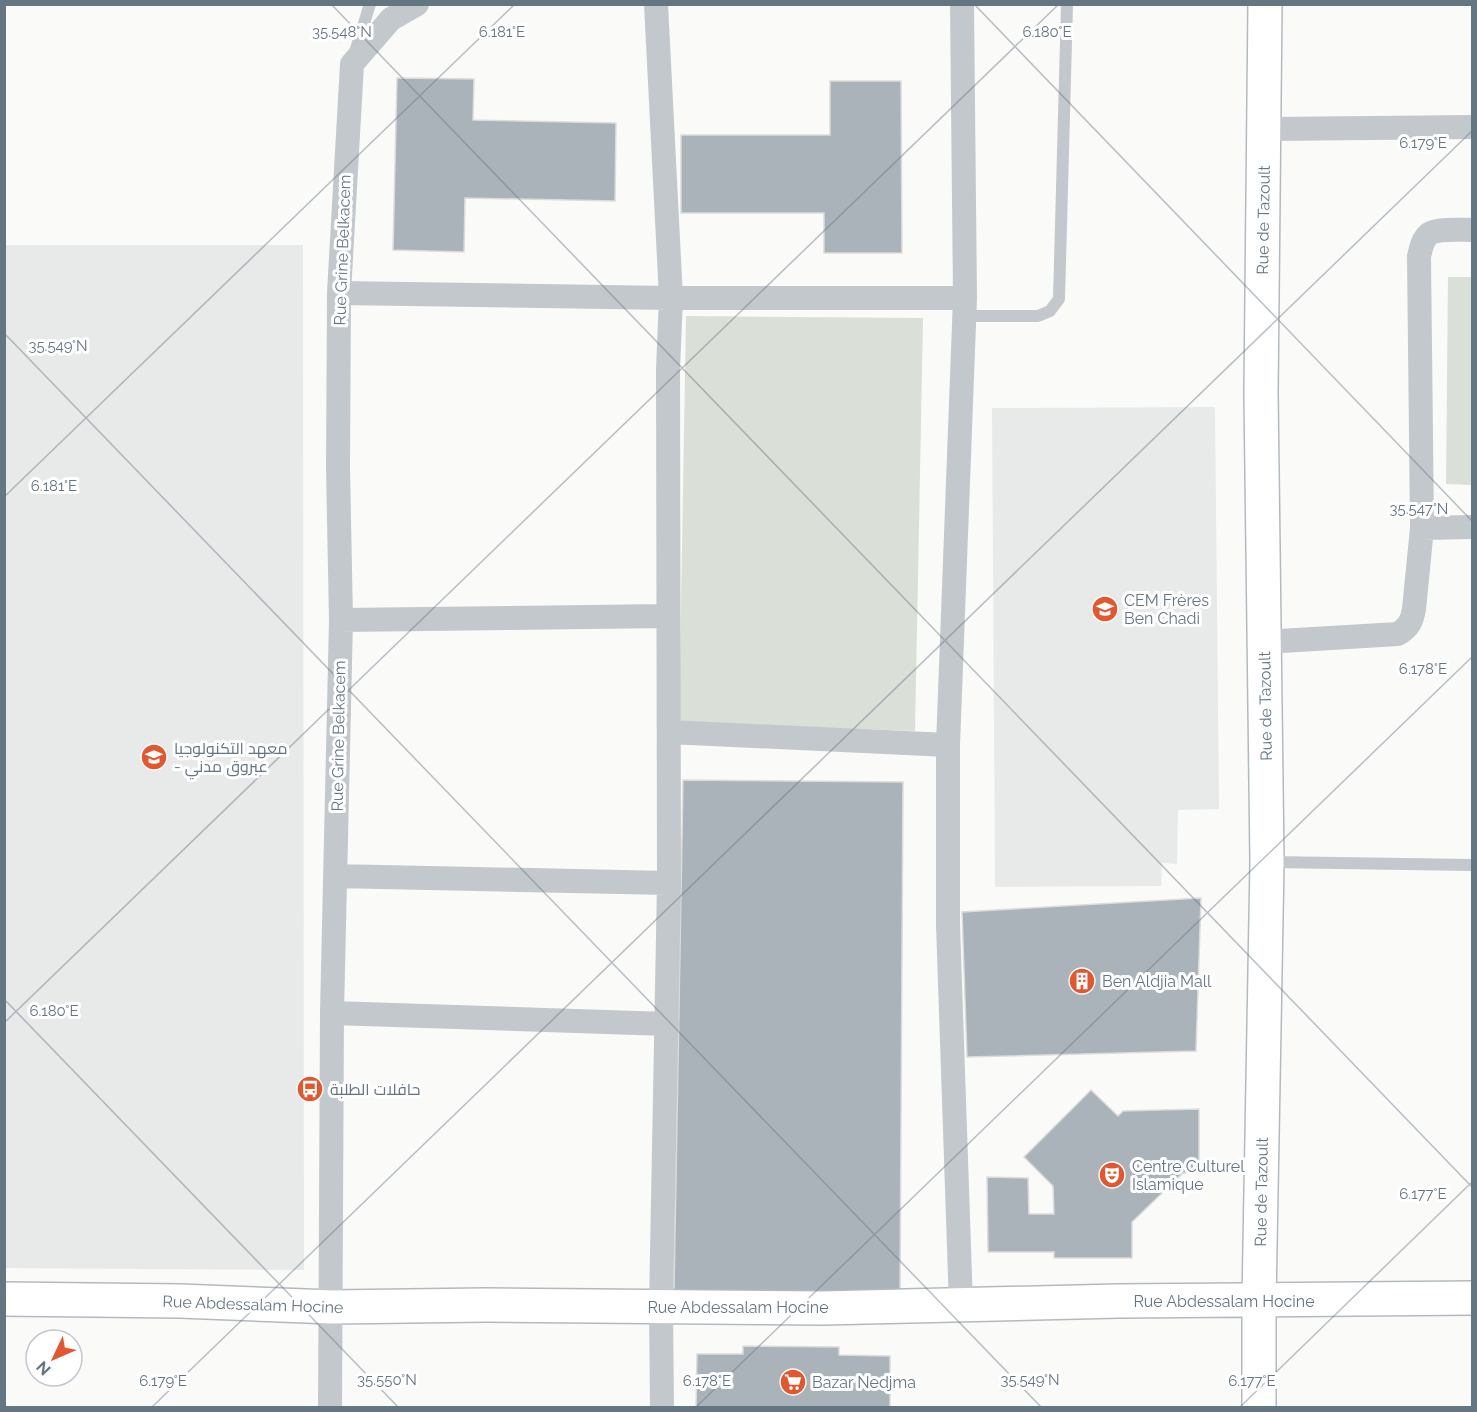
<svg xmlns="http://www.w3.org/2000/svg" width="1477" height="1412" font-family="Raleway,Cairo,sans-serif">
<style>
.built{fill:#e8e9e9}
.green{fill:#dadfd7}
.building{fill:#aab3b9;stroke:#dcdcda;stroke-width:1.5}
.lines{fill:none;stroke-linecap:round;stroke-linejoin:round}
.secondary-casing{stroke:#b3babf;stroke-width:36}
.service{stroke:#c3c8cc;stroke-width:12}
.minor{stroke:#c3c8cc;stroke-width:24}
.secondary{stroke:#fff;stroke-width:33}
.ticks{fill:none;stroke:#657683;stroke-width:1.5;stroke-opacity:0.45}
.labels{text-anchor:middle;stroke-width:6;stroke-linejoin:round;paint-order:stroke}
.street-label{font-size:16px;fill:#657683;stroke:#fff}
.poi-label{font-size:16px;fill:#657683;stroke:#fff;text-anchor:start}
.ticks-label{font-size:15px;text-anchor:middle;fill:#657683;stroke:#fff;stroke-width:6;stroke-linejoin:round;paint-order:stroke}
</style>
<rect width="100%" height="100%" fill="#fafaf8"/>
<path class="built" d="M 5,245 L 303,245 L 304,1270 L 5,1268 Z
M 1215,407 L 1219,809 L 1178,810 L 1177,864 L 1162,863 L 1161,886 L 995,887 L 992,408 Z"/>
<path class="green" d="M 1448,277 L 1472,277 L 1472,485 L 1446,484 Z
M 686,316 L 923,318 L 915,731 L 679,723 Z"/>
<path class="building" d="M 397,78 L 474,79 L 473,120 L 616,123 L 615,201 L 465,198 L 464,252 L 393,250 Z
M 830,81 L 901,81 L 902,253 L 824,253 L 824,213 L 681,213 L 681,135 L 830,135 Z
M 683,780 L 903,782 L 900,1296 L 674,1290 Z
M 1201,898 L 1196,1051 L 967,1057 L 962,912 Z
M 1091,1090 L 1118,1116 L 1123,1111 L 1199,1109 L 1199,1173 L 1183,1173 L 1132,1222 L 1132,1258 L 1054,1258 L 1054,1252 L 988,1252 L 987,1177 L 1028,1178 L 1029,1214 L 1054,1214 L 1053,1186 L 1024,1157 Z
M 743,1346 L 839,1347 L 839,1355 L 890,1356 L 890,1408 L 696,1408 L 697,1354 L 743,1354 Z"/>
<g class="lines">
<defs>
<path id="secondary" d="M 4,1299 L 180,1301 L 332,1307 L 486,1305 L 823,1308 L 1118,1301 L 1472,1298
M 1259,1408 L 1259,1301 L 1267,862 L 1261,393 L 1265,4"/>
</defs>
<use href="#secondary" class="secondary-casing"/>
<path class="service" d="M 355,52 L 370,4
M 964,316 L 1038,316 L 1050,311 L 1059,299 L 1067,4
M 1267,862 L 1472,865"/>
<path class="minor" d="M 656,4 L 671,298 L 668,369 L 669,883 L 661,1307 L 662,1408
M 1264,129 L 1472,127
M 339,293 L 671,298 L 965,298
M 1422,528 L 1472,527
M 341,620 L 668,616
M 1264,642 L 1398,634 C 1409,627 1412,621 1414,609 L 1422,528 L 1419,256 C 1421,249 1422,240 1429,234 C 1438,228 1461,230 1472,230
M 669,732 L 948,745
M 335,876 L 669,883
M 332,1013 L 667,1024
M 961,1306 L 948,924 L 948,745 L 965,298 L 962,4
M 330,1408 L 332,1013 L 341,620 L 338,467 L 339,293 L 352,64 L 391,19 L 417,4"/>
<use href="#secondary" class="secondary"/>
</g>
<path class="ticks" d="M 331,4 L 1472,1187M 974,4 L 1472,521M 4,333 L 1042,1408M 4,497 L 515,4M 4,999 L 399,1408M 4,1023 L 1059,4M 151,1408 L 1472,131M 695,1408 L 1472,657M 1239,1408 L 1472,1182"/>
<defs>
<symbol id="school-disc" viewBox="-11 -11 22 22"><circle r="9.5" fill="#e4572e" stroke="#fff"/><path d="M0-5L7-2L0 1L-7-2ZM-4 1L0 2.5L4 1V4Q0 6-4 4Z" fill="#fff"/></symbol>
<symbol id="university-disc" viewBox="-11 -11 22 22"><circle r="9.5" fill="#e4572e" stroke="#fff"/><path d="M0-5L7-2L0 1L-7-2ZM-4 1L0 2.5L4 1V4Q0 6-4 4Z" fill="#fff"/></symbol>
<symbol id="building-disc" viewBox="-11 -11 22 22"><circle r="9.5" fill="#e4572e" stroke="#fff"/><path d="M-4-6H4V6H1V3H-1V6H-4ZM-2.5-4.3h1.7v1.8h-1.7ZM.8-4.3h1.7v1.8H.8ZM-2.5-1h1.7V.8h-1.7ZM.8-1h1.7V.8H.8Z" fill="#fff"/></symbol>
<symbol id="bus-disc" viewBox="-11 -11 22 22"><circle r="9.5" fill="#e4572e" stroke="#fff"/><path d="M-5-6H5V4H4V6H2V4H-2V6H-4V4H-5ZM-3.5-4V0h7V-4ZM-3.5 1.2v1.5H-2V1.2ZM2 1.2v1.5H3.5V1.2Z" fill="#fff"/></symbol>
<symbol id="theatre-disc" viewBox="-11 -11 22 22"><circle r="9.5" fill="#e4572e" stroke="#fff"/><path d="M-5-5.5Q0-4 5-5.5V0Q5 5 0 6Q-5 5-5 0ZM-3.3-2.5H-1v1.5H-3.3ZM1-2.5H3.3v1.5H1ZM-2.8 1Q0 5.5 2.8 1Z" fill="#fff"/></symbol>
<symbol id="supermarket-disc" viewBox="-11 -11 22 22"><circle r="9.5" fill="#e4572e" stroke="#fff"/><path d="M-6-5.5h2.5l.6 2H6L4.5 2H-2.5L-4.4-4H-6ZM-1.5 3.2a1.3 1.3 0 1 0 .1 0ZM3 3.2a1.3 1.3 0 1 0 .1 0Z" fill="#fff"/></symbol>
</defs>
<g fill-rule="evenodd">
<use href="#school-disc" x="1090" y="594" width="30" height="30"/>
<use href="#university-disc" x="139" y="742" width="30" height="30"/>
<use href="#building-disc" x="1067" y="966" width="30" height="30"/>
<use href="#bus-disc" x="295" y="1074" width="30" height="30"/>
<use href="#theatre-disc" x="1097" y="1160" width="30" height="30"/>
<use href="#supermarket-disc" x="778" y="1367" width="30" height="30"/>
</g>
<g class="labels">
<g class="street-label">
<text transform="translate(1263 220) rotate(-89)" y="6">Rue de Tazoult</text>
<text transform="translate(342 250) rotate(-88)" y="6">Rue Grine Belkacem</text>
<text transform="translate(1265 706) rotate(-91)" y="6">Rue de Tazoult</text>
<text transform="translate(338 736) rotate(-89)" y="6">Rue Grine Belkacem</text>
<text transform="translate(1261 1192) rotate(-89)" y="6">Rue de Tazoult</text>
<text x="1224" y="1307">Rue Abdessalam Hocine</text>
<text transform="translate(253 1304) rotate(2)" y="6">Rue Abdessalam Hocine</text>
<text x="738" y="1313">Rue Abdessalam Hocine</text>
</g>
<g class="poi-label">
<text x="1124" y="606">CEM Frères<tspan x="1124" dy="18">Ben Chadi</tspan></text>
<text x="174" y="754">معهد التكنولوجيا<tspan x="174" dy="18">- عبروق مدني</tspan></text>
<text x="1102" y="987">Ben Aldjia Mall</text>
<text x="330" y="1095">حافلات الطلبة</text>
<text x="1132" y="1172">Centre Culturel<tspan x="1132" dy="18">Islamique</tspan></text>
<text x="812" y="1388">Bazar Nedjma</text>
</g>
</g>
<g class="ticks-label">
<text x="502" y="37">6.181°E</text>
<text x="1047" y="37">6.180°E</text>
<text x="342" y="37">35.548°N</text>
<text x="1423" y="148">6.179°E</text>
<text x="58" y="351">35.549°N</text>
<text x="54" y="491">6.181°E</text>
<text x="1419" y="514">35.547°N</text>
<text x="1423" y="674">6.178°E</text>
<text x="54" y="1016">6.180°E</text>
<text x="1423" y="1199">6.177°E</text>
<text x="387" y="1385">35.550°N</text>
<text x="1030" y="1385">35.549°N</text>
<text x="163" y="1386">6.179°E</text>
<text x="707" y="1386">6.178°E</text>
<text x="1252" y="1386">6.177°E</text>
</g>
<rect width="1477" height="1412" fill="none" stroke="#657683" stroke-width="12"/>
<g transform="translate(54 1358) rotate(226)"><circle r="28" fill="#ffffff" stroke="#c1c8cd" stroke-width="1.5"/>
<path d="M0-4.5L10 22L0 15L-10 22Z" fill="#e4572e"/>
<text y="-9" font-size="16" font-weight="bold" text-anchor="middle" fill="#657683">N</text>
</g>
</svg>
